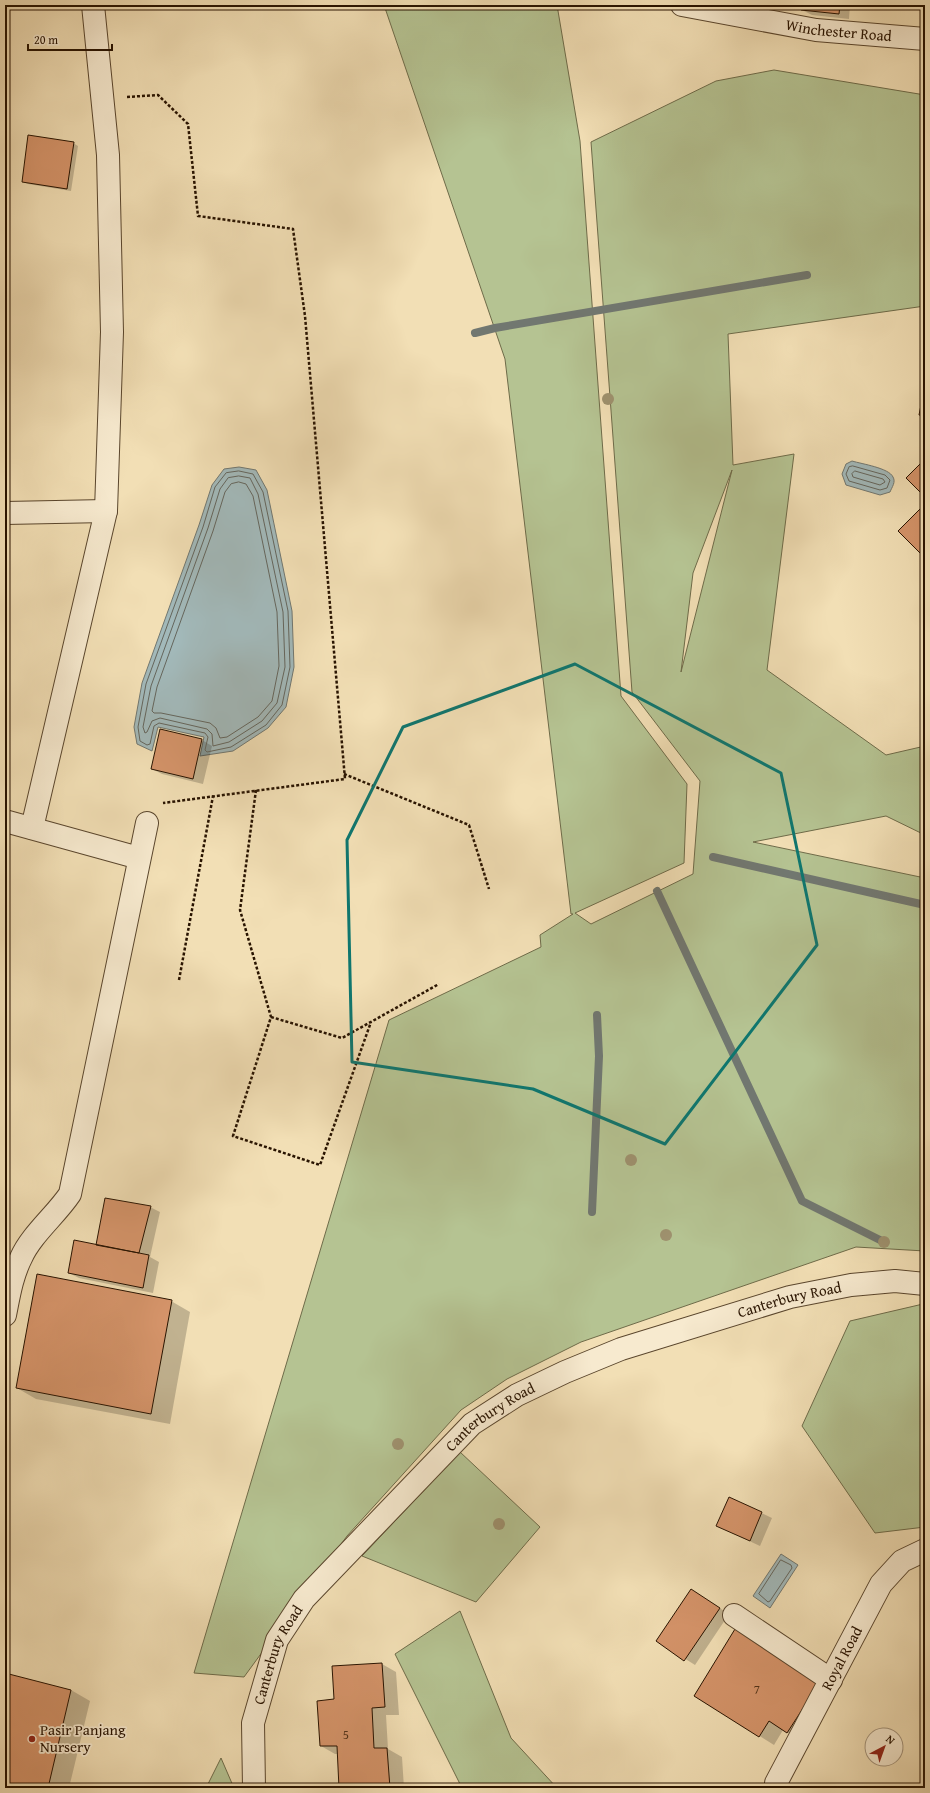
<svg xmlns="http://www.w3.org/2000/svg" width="930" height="1793" font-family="'Gentium Book Plus',serif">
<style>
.green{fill:#b5c392;stroke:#6e6b49;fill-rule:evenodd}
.water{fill:#a2b9ba;stroke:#717770}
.shadow{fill:#0003}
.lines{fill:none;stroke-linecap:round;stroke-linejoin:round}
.shore{stroke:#65665d;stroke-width:1}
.stream{stroke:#717770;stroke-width:8}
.building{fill:#d5946a;stroke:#281300}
.minor-casing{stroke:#5a462d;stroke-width:24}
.path{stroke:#281300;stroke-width:2.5;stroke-dasharray:3 2;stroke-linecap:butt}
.minor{stroke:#f7eacf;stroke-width:22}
.tree{fill:#9e916e}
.marked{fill:none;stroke:#0f766e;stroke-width:3;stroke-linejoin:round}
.poi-dot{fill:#8f2418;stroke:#f7eacf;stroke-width:1.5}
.labels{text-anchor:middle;stroke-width:3.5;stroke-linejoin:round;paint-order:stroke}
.number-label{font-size:13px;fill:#53331a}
.street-label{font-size:15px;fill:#281300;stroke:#f7eacf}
.poi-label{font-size:15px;fill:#281300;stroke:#f7eacf;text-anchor:start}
</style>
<rect width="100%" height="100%" fill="#f2dfb5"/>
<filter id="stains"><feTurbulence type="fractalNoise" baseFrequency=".005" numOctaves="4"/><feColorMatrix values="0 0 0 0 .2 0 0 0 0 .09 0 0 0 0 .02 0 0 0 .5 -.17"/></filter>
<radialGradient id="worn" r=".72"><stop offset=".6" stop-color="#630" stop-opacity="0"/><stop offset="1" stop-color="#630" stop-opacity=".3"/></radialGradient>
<path class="green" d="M 384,5 L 557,5 L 580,141 L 621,696 L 687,784 L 684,863 L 575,913 L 591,924 L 693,874 L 700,781 L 632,692 L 591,142 L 716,81 L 774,70 L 925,95 L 925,306 L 728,334 L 733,465 L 794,454 L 767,670 L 886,755 L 925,746 L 925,835 L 886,816 L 753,842 L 925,878 L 925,1251 L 856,1247 L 581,1342 L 507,1379 L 461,1410 L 347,1536 L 244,1677 L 194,1673 L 389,1020 L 541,947 L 540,935 L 573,914 L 571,914 L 505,359 ZM 732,470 L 681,672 L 693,573 Z
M 916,1282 L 925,1284 L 925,1527 L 875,1533 L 802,1426 L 850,1321 L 923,1304 Z
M 460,1452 L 540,1527 L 476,1602 L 362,1556 Z
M 460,1611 L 511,1738 L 557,1788 L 462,1788 L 395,1654 Z
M 221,1758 L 234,1788 L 206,1788 Z"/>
<path class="water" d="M 852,461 C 862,464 889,468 893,477 C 896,482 892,487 890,492 L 880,495 L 846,485 L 842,474 L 846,464 Z
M 239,467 L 256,470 L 267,490 L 292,611 L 294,667 L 286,707 L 268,728 L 233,751 L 200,756 L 204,737 L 158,727 L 152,751 L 137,744 L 134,727 L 142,683 L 199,525 L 212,485 L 224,469 Z
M 781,1554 L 798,1565 L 770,1608 L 753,1596 Z"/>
<path class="shadow" d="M 802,5 L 850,5 L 849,19 L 812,15 L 802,10 Z
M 73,143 L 78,146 L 71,191 L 28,184 L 23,182 Z
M 202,740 L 212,746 L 203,784 L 162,774 L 152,769 Z
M 150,1207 L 160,1212 L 150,1257 L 159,1262 L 153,1293 L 79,1278 L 69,1273 L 97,1246 Z
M 171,1301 L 190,1312 L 170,1424 L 36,1399 L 17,1388 Z
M 729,1498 L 772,1518 L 760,1546 L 717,1526 Z
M 691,1590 L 729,1614 L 695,1665 L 657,1641 Z
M 382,1664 L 396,1672 L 399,1715 L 386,1715 L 388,1749 L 402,1757 L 404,1788 L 340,1788 L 338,1754 L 335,1754 L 321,1746 L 335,1700 Z
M 5,1674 L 71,1690 L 90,1701 L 69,1788 L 5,1788 Z
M 833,1691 L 802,1741 L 783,1730 L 774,1745 L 695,1695 Z"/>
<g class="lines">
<path class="shore" d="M 853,466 L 885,475 L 890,480 L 887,488 L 880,490 L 849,481 L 846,474 L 849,467 Z
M 239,471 L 253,474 L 263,492 L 288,611 L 290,667 L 282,705 L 266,725 L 231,747 L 207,752 L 205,750 L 208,737 L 205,733 L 159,723 L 154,726 L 150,744 L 147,745 L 140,741 L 138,727 L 146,684 L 203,527 L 215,487 L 226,473 Z
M 855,471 L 883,479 L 885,482 L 880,485 L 853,477 L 852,474 Z
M 239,476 L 250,478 L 258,494 L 283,612 L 285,667 L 277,703 L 262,721 L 229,742 L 213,746 L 212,734 L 207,729 L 160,718 L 152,721 L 147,732 L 145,733 L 143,727 L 151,686 L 208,528 L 220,489 L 228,478 Z
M 239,482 L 246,484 L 253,496 L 277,612 L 279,666 L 272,701 L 258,717 L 227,737 L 220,738 L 216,728 L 210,723 L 161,713 L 154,713 L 152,711 L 157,687 L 213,531 L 225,492 L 231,484 Z
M 781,1560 L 791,1565 L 792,1568 L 770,1601 L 768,1602 L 759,1594 Z"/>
<path class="stream" d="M 475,333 L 495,328 L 807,275
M 713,857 L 925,905
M 657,891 L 802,1201 L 884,1242
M 592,1212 L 599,1056 L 597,1015"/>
</g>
<path class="building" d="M 801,5 L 840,5 L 839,14 L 801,10 Z
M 28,135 L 74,142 L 67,189 L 22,182 Z
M 925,385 L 925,416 L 919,415 Z
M 925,459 L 925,497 L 906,478 Z
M 925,504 L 925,558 L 898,531 Z
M 160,729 L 202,739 L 193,779 L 151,769 Z
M 105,1198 L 151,1206 L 139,1253 L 96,1245 Z
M 74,1240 L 149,1255 L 143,1288 L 68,1273 Z
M 37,1274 L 172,1300 L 151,1414 L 16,1388 Z
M 729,1497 L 762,1512 L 750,1541 L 716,1526 Z
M 691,1589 L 720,1608 L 684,1661 L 656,1641 Z
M 735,1629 L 820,1682 L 787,1733 L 769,1721 L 759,1737 L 694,1696 Z
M 382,1663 L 385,1707 L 372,1708 L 374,1748 L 387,1748 L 390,1788 L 339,1788 L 337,1746 L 320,1746 L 317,1701 L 334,1699 L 332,1666 Z
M 5,1673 L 71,1690 L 48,1788 L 5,1788 Z"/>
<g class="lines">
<defs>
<g id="minor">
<path id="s1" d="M 682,5 L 816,30 L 925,39"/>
<path d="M 5,513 L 106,511"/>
<path d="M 5,821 L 139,858"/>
<path d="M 32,828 L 106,511 L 112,332 L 108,155 L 93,5"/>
<path d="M 5,1315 C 9,1295 12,1276 21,1258 C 31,1235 56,1215 70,1194 L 147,823"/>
<path d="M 734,1615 L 831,1680"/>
<path id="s2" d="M 776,1783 L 881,1584 L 902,1561 L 925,1550"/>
<path id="s3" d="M 254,1788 L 253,1723 L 277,1640 L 304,1599 L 472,1424 L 517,1395 L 565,1372 L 621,1349 L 790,1297 L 851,1285 L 895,1281 L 925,1284"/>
</g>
</defs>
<use href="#minor" class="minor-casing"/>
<path class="path" d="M 127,97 L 158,95 L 188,124 L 198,216 L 293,229 L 305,316 L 345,779 L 163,803
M 344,774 L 469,825 L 489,889
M 256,790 L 240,910 L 271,1017 L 233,1136 L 320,1165 L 371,1022
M 179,980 L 213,796
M 271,1017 L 342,1038 L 439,984"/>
<use href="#minor" class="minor"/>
</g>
<g class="tree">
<circle cx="608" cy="399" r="6"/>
<circle cx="631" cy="1160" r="6"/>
<circle cx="666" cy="1235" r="6"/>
<circle cx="884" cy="1242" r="6"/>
<circle cx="398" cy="1444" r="6"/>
<circle cx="499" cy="1524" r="6"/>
</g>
<path class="marked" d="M 575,664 L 781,773 L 817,945 L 665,1144 L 533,1089 L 352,1062 L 347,840 L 403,727 Z"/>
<circle class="poi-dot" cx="32" cy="1739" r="4"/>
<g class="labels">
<g class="number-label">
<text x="757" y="1694">7</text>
<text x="346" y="1739">5</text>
</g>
<g class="street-label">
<text dy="5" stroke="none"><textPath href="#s1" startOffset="159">Winchester Road</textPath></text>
<text dy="5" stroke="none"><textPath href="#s3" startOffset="786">Canterbury Road</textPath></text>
<text dy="5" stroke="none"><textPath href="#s3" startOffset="462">Canterbury Road</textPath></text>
<text dy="5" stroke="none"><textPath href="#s3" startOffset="138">Canterbury Road</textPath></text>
<text dy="5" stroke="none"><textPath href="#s2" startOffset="141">Royal Road</textPath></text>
</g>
<g class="poi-label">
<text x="40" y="1735">Pasir Panjang<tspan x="40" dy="17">Nursery</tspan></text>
</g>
</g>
<rect width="930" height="1793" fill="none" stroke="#f2dfb5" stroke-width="20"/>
<rect x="6" y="6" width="918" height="1781" fill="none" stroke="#281300" stroke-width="2"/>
<rect x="10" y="10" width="910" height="1773" fill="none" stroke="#281300"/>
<g transform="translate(884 1747) rotate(41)"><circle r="19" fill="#f7eacf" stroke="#a4947c"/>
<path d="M0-3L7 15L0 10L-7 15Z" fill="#8f2418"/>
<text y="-6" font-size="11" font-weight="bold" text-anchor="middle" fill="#281300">N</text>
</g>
<path d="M28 44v6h84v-6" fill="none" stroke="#281300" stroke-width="2"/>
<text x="34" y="44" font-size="12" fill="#281300" stroke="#f7eacf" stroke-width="3" paint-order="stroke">20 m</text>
<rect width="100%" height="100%" filter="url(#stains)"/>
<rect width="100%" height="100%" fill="url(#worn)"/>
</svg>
